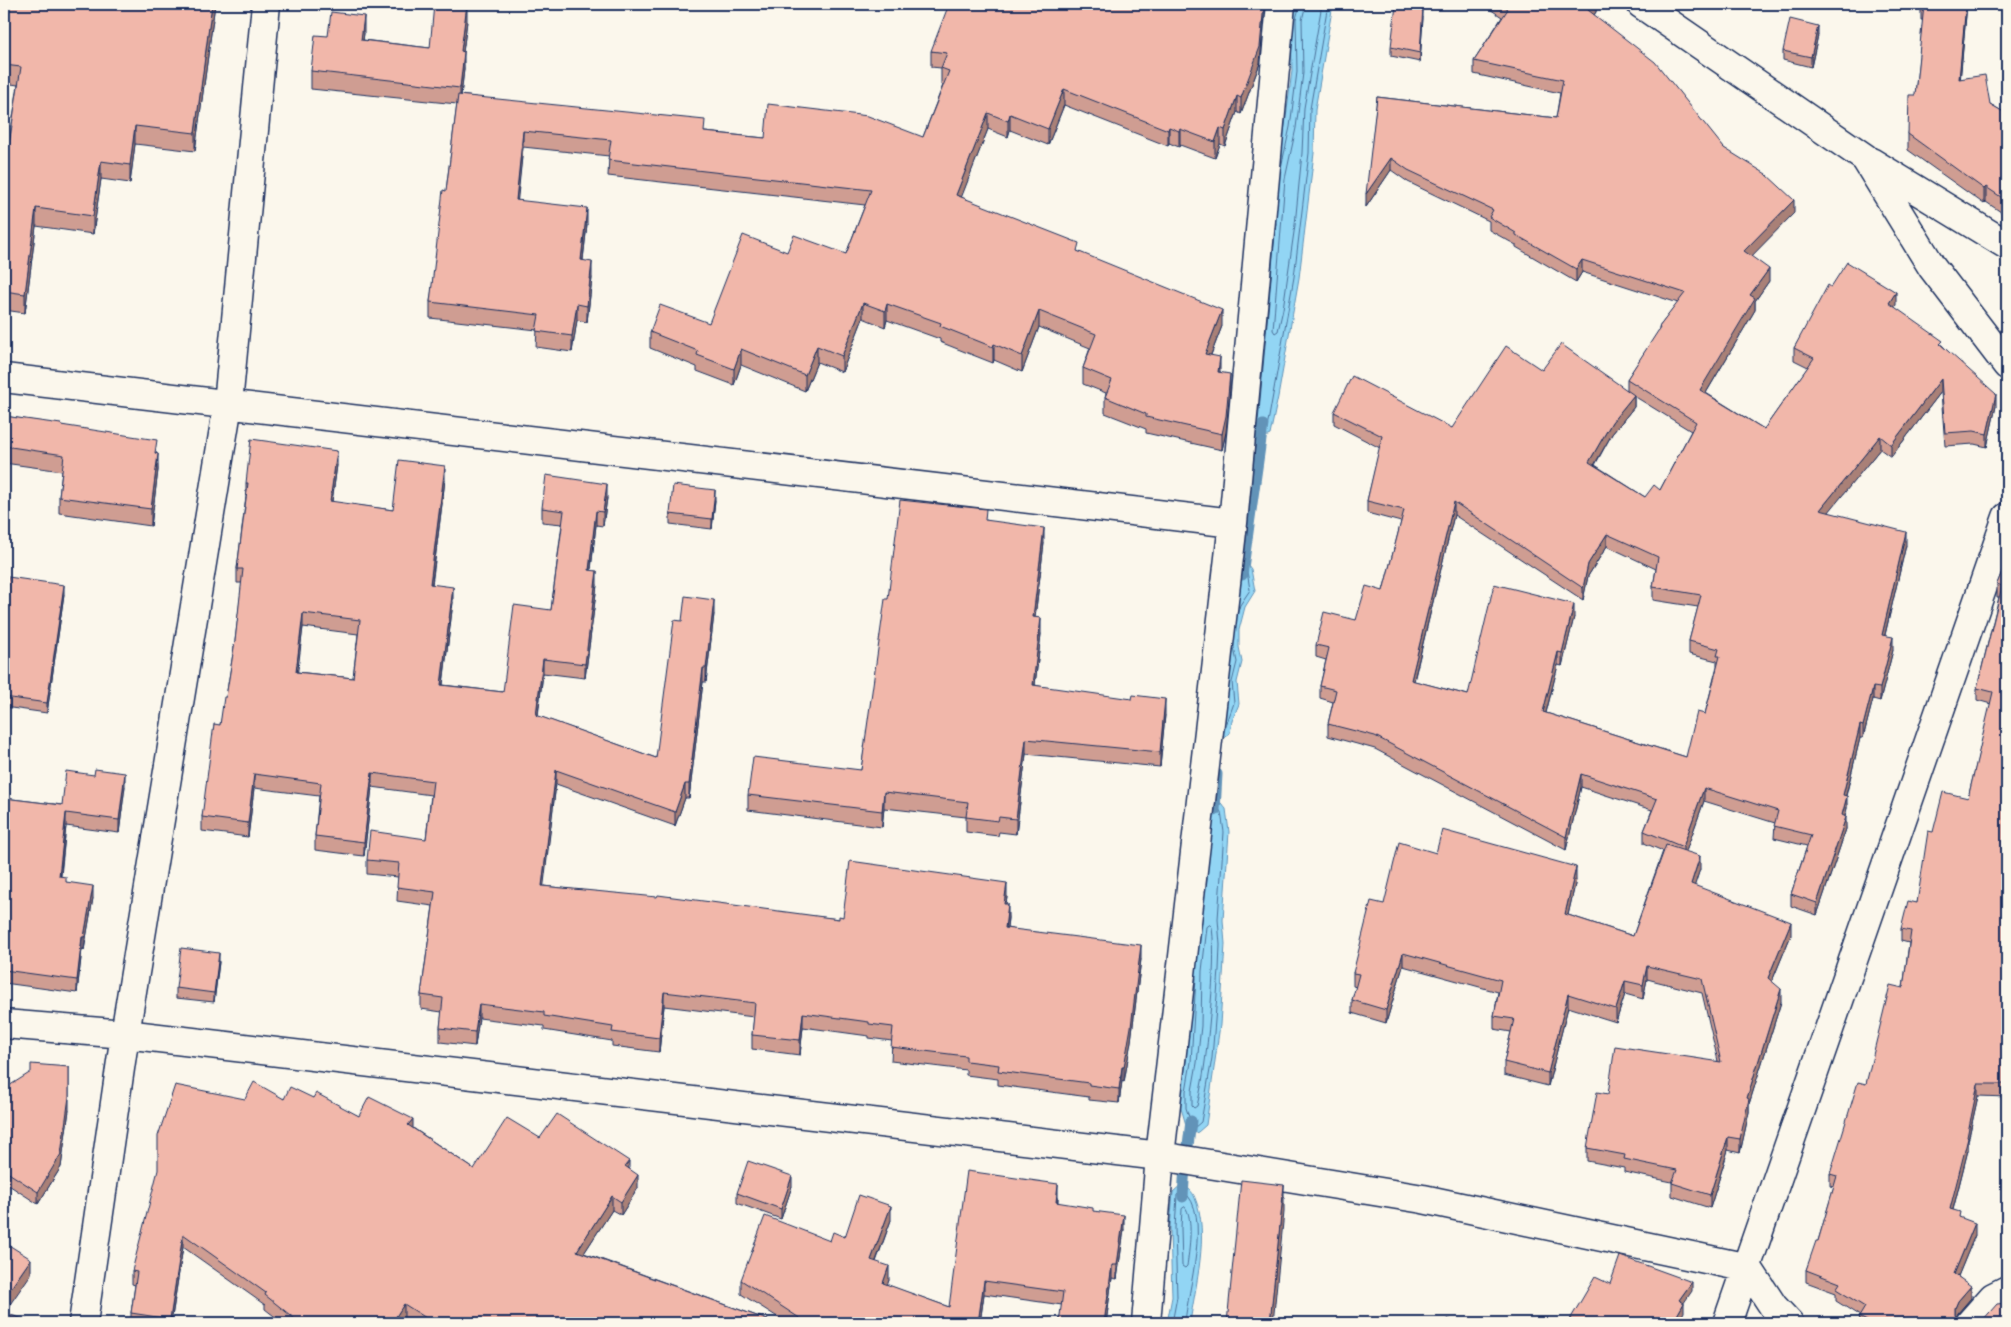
<svg xmlns="http://www.w3.org/2000/svg" width="2011" height="1327" font-family="'Gochi Hand',sans-serif">
<style>
.water{fill:#92d5f4;stroke:#6293b8}
.lines{fill:none;stroke-linecap:round;stroke-linejoin:round}
.shore{stroke:#4b719a;stroke-width:1}
.stream{stroke:#6293b8;stroke-width:11}
.minor-casing{stroke:#1b2f5e;stroke-width:31}
.minor{stroke:#fbf7ec;stroke-width:28}
.wall{fill:#cf9d92;stroke:#1b2f5e;fill-rule:evenodd}
.shaded-wall{fill:#a98077;stroke:#1b2f5e}
.building{fill:#f1b7aa;stroke:#1b2f5e;fill-rule:evenodd}
</style>
<rect width="100%" height="100%" fill="#fbf7ec"/>
<filter id="ink" filterUnits="userSpaceOnUse"><feTurbulence type="fractalNoise" baseFrequency=".02" numOctaves="2"/><feDisplacementMap in="SourceGraphic" scale="10" xChannelSelector="R" yChannelSelector="G"/><feConvolveMatrix kernelMatrix="1 2 1 2 8 2 1 2 1" color-interpolation-filters="sRGB"/></filter>
<g filter="url(#ink)">
<path class="water" d="M 1296,4 L 1333,4 L 1315,110 L 1314,153 L 1299,278 L 1278,397 L 1270,435 L 1252,443 L 1274,177 L 1285,126 L 1292,71 L 1291,18 Z
M 1244,560 L 1251,569 L 1255,591 L 1245,607 L 1239,630 L 1239,647 L 1242,662 L 1237,682 L 1239,704 L 1232,721 L 1230,733 L 1221,740 L 1237,568 Z
M 1216,797 L 1226,809 L 1229,832 L 1223,920 L 1225,944 L 1220,1025 L 1206,1125 L 1198,1132 L 1189,1135 L 1181,1108 L 1181,1090 L 1186,1061 L 1191,970 L 1206,816 Z
M 1183,1183 C 1187,1187 1193,1192 1195,1198 C 1210,1233 1195,1287 1190,1323 L 1167,1323 L 1172,1297 L 1170,1228 L 1173,1192 Z"/>
<g class="lines">
<path class="shore" d="M 1306,4 L 1302,20 L 1303,73 L 1296,128 L 1285,179 L 1273,330 L 1275,333 L 1278,331 L 1283,309 L 1295,225 L 1302,153 L 1304,108 L 1322,4
M 1281,168 L 1290,127 L 1297,72 L 1296,19 L 1300,4
M 1276,223 L 1259,412 L 1257,431 L 1260,433 L 1266,431 L 1269,417 L 1294,277 L 1309,153 L 1310,109 L 1328,4
M 1237,616 L 1240,605 L 1250,590 L 1247,571 L 1243,570
M 1224,731 L 1234,703 L 1232,682 L 1237,662 L 1234,648
M 1210,925 L 1212,927 C 1215,952 1213,978 1211,1003 C 1208,1038 1205,1073 1197,1106 L 1194,1108 L 1192,1106 L 1192,1091 L 1197,1063 L 1201,1026 L 1202,971 L 1207,927 Z
M 1196,978 L 1191,1062 L 1186,1091 L 1186,1108 L 1192,1126 L 1194,1128 L 1201,1122 L 1212,1058 L 1219,970 L 1220,945 L 1218,919 L 1224,832 L 1221,812 L 1218,808 L 1215,809
M 1185,1207 C 1194,1217 1189,1252 1187,1266 L 1185,1268 L 1182,1266 L 1181,1228 L 1182,1209 Z
M 1172,1323 L 1177,1297 L 1175,1228 L 1177,1195 L 1183,1191 C 1213,1213 1187,1291 1185,1323"/>
<path class="stream" d="M 1242,575 L 1263,425
M 1215,811 L 1217,774
M 1188,1146 L 1191,1121
M 1183,1197 L 1185,1165"/>
<defs>
<path id="minor" d="M 1641,4 L 1865,158 L 1932,267 L 2007,365
M 1871,162 L 2007,245
M 4,378 L 1233,523
M 4,1024 L 125,1034 L 1160,1156 L 1423,1199 L 1748,1268 L 1773,1306 L 1789,1323
M 83,1323 L 125,1034 L 228,404 L 266,4
M 1146,1323 L 1160,1156 L 1233,523 L 1281,4
M 1727,1323 L 2007,517
M 1970,1323 L 1993,1297 L 2007,1290"/>
</defs>
<use href="#minor" class="minor-casing"/>
<use href="#minor" class="minor"/>
</g>
<path class="wall" d="M 4,4 L 215,4 L 195,151 L 135,144 L 130,183 L 101,179 L 93,234 L 36,226 L 25,313 L 4,310 L 4,157 L 7,157 L 18,85 L 4,83 Z
M 1482,4 L 1596,4 L 1596,12 L 1594,15 L 1724,148 L 1794,213 L 1751,256 L 1769,281 L 1755,301 L 1755,310 L 1706,393 L 1764,429 L 1808,367 L 1794,360 L 1794,348 L 1831,287 L 1896,305 L 1894,307 L 1943,346 L 1996,406 L 1987,447 L 1974,444 L 1945,446 L 1941,392 L 1891,457 L 1880,449 L 1828,512 L 1906,545 L 1885,635 L 1893,650 L 1880,701 L 1873,699 L 1863,738 L 1860,738 L 1846,796 L 1847,808 L 1845,816 L 1846,829 L 1817,915 L 1791,906 L 1791,894 L 1807,846 L 1774,838 L 1775,823 L 1704,801 L 1686,851 L 1700,869 L 1694,886 L 1791,935 L 1772,981 L 1781,1002 L 1749,1104 L 1749,1112 L 1740,1153 L 1728,1150 L 1710,1208 L 1672,1196 L 1672,1182 L 1624,1172 L 1624,1168 L 1587,1161 L 1587,1148 L 1608,1094 L 1718,1061 L 1702,993 L 1647,979 L 1643,999 L 1625,994 L 1616,1022 L 1568,1007 L 1548,1086 L 1504,1075 L 1504,1062 L 1511,1032 L 1494,1029 L 1494,1016 L 1498,992 L 1403,966 L 1386,1023 L 1352,1013 L 1352,1000 L 1356,987 L 1353,986 L 1353,973 L 1384,904 L 1436,853 L 1576,880 L 1568,915 L 1633,936 L 1663,851 L 1644,843 L 1644,831 L 1652,810 L 1581,787 L 1566,850 L 1375,749 L 1328,736 L 1328,724 L 1333,702 L 1320,698 L 1320,686 L 1326,660 L 1316,657 L 1316,645 L 1356,620 L 1383,591 L 1401,522 L 1367,513 L 1367,501 L 1380,448 L 1334,424 L 1334,412 L 1452,428 L 1542,370 L 1627,390 L 1627,379 L 1659,331 L 1659,327 L 1678,303 L 1582,272 L 1576,282 L 1516,247 L 1516,245 L 1489,230 L 1489,221 L 1408,182 L 1391,170 L 1366,207 L 1377,97 L 1556,118 L 1560,93 L 1474,74 L 1474,61 L 1502,17 ZM 1634,396 L 1691,431 L 1660,490 L 1645,497 L 1595,465 L 1612,434 L 1634,407 ZM 1454,515 L 1583,600 L 1588,576 L 1607,546 L 1656,569 L 1653,587 L 1653,600 L 1698,607 L 1689,641 L 1689,654 L 1717,661 L 1717,666 L 1705,714 L 1686,757 L 1546,713 L 1558,665 L 1562,666 L 1574,617 L 1468,695 L 1414,681 Z
M 1757,4 L 1789,4 L 1789,6 Z
M 1921,4 L 1967,4 L 1960,79 L 1990,104 L 2007,114 L 2007,216 L 1986,202 L 1984,204 L 1908,150 L 1908,134 L 1915,95 L 1923,20 L 1921,20 Z
M 1992,4 L 2007,4 L 2007,10 L 2002,7 L 2001,9 Z
M 1423,17 L 1420,62 L 1391,56 L 1391,47 Z
M 467,21 L 463,52 L 464,69 L 461,95 L 705,132 L 765,138 L 923,137 L 943,85 L 941,84 L 941,68 L 931,67 L 931,51 L 1260,63 L 1241,114 L 1237,112 L 1225,146 L 1220,144 L 1215,158 L 1180,145 L 1179,147 L 1169,143 L 1168,146 L 1064,105 L 1048,145 L 1010,130 L 1008,137 L 988,129 L 961,197 L 1079,252 L 1222,326 L 1211,355 L 1230,390 L 1226,432 L 1222,450 L 1146,433 L 1146,429 L 1105,413 L 1105,397 L 1106,393 L 1083,384 L 1083,368 L 1090,348 L 1039,327 L 1022,372 L 994,360 L 993,363 L 940,342 L 940,339 L 887,320 L 885,327 L 863,318 L 842,372 L 817,362 L 805,391 L 741,365 L 734,385 L 697,371 L 697,367 L 650,348 L 650,332 L 709,323 L 787,252 L 846,254 L 865,205 L 608,176 L 609,156 L 523,147 L 517,200 L 587,224 L 583,260 L 592,278 L 587,322 L 577,320 L 572,352 L 536,347 L 537,330 L 430,318 L 430,302 L 446,191 L 457,104 L 311,89 L 311,71 L 328,36 L 364,33 L 363,40 L 430,48 Z
M 1818,35 L 1811,67 L 1783,60 L 1783,51 Z
M 4,416 L 61,425 L 157,453 L 158,470 L 151,526 L 59,513 L 59,497 L 62,471 L 4,463 Z
M 337,465 L 332,502 L 393,510 L 445,480 L 432,585 L 453,602 L 443,685 L 503,692 L 551,610 L 562,524 L 542,522 L 542,508 L 607,498 L 603,526 L 596,525 L 591,570 L 597,585 L 585,678 L 543,673 L 538,716 L 656,758 L 682,621 L 714,614 L 706,682 L 703,682 L 689,798 L 685,798 L 675,826 L 556,784 L 543,886 L 839,919 L 843,917 L 1007,897 L 1006,904 L 1008,918 L 1007,928 L 1141,959 L 1131,1041 L 1124,1082 L 1122,1081 L 1119,1103 L 1089,1100 L 1089,1097 L 998,1085 L 998,1079 L 966,1075 L 966,1070 L 891,1061 L 892,1041 L 869,1038 L 869,1036 L 803,1027 L 800,1055 L 752,1049 L 752,1035 L 754,1017 L 664,1006 L 659,1052 L 612,1046 L 612,1041 L 544,1030 L 544,1026 L 479,1018 L 475,1046 L 440,1042 L 440,1028 L 442,1012 L 421,1009 L 421,995 L 433,906 L 397,901 L 398,877 L 367,874 L 367,860 L 426,839 L 431,795 L 372,787 L 364,856 L 315,850 L 315,836 L 319,796 L 254,788 L 248,837 L 202,831 L 202,817 L 220,725 L 226,697 L 235,641 L 242,583 L 237,583 L 237,569 L 246,497 L 246,483 ZM 303,627 L 358,634 L 353,678 L 297,672 Z
M 715,500 L 712,529 L 670,524 L 670,514 Z
M 986,520 L 1044,543 L 1035,617 L 1041,634 L 1035,685 L 1165,715 L 1160,767 L 1026,754 L 1016,834 L 999,832 L 998,836 L 966,832 L 966,817 L 884,808 L 882,827 L 748,810 L 748,795 L 861,770 L 888,599 Z
M 2007,559 L 2007,1097 L 1978,1096 L 1968,1141 L 1968,1150 L 1953,1210 L 1975,1235 L 1958,1276 L 1971,1298 L 1958,1313 L 1956,1317 L 1961,1323 L 1859,1323 L 1860,1316 L 1836,1301 L 1836,1293 L 1806,1282 L 1806,1270 L 1818,1241 L 1834,1187 L 1830,1186 L 1830,1174 L 1866,1084 L 1903,988 L 1909,943 L 1901,941 L 1901,929 L 1917,903 L 1933,832 L 1968,798 L 1991,704 L 1977,700 L 1977,688 L 1999,597 L 1997,597 L 1997,584 Z
M 64,594 L 47,713 L 4,707 L 4,605 Z
M 125,786 L 119,833 L 66,826 L 61,876 L 66,882 L 93,898 L 84,950 L 82,949 L 77,993 L 4,983 L 4,798 L 62,805 Z
M 219,962 L 214,1002 L 176,998 L 176,988 Z
M 4,1089 L 69,1110 L 61,1167 L 38,1204 L 4,1182 Z
M 313,1098 L 359,1116 L 413,1128 L 474,1169 L 540,1138 L 629,1168 L 638,1188 L 621,1215 L 612,1210 L 584,1253 L 776,1323 L 413,1323 L 404,1318 L 400,1323 L 283,1323 L 265,1309 L 265,1305 L 183,1247 L 171,1323 L 131,1323 L 131,1313 L 135,1285 L 132,1284 L 132,1271 L 245,1099 Z
M 792,1186 L 781,1219 L 737,1203 L 737,1193 Z
M 1058,1197 L 1058,1203 L 1093,1211 L 1124,1229 L 1117,1279 L 1112,1278 L 1106,1323 L 1059,1323 L 1062,1305 L 984,1294 L 980,1323 L 787,1323 L 741,1294 L 741,1280 L 830,1241 L 891,1220 L 876,1262 L 889,1280 L 887,1285 L 949,1307 Z"/>
<path class="shaded-wall" d="M 212,4 L 215,4 L 195,151 L 195,133 Z
M 467,4 L 467,21 L 461,68 L 461,51 Z
M 1264,4 L 1265,4 L 1260,63 L 1241,114 L 1241,98 Z
M 1593,4 L 1596,4 L 1596,12 L 1588,23 L 1588,10 Z
M 1966,4 L 1967,4 L 1959,94 L 1959,79 Z
M 1423,7 L 1423,17 L 1420,62 L 1420,53 Z
M 364,16 L 364,33 L 361,57 L 361,40 Z
M 1818,26 L 1818,35 L 1811,67 L 1811,57 Z
M 464,52 L 464,69 L 460,105 L 460,88 Z
M 1064,89 L 1064,105 L 1048,145 L 1048,129 Z
M 1237,96 L 1237,112 L 1225,146 L 1225,130 Z
M 988,113 L 988,129 L 956,211 L 956,195 Z
M 1010,114 L 1010,130 L 1008,137 L 1008,121 Z
M 135,126 L 135,144 L 130,183 L 130,165 Z
M 1169,127 L 1169,143 L 1168,146 L 1168,130 Z
M 1220,128 L 1220,144 L 1215,158 L 1215,142 Z
M 1180,129 L 1180,145 L 1179,147 L 1179,131 Z
M 523,131 L 523,147 L 516,216 L 516,200 Z
M 1391,158 L 1391,170 L 1366,207 L 1366,194 Z
M 101,161 L 101,179 L 93,234 L 93,216 Z
M 1986,187 L 1986,202 L 1984,204 L 1984,189 Z
M 1794,200 L 1794,213 L 1744,264 L 1744,251 Z
M 36,208 L 36,226 L 25,313 L 25,294 Z
M 587,208 L 587,224 L 581,276 L 581,260 Z
M 1582,260 L 1582,272 L 1576,282 L 1576,269 Z
M 592,262 L 592,278 L 587,322 L 587,306 Z
M 1769,269 L 1769,281 L 1755,301 L 1755,310 L 1700,403 L 1700,390 L 1750,295 Z
M 1896,292 L 1896,305 L 1889,315 L 1889,303 Z
M 863,303 L 863,318 L 842,372 L 842,356 Z
M 577,304 L 577,320 L 572,352 L 572,336 Z
M 887,304 L 887,320 L 885,327 L 885,311 Z
M 1222,310 L 1222,326 L 1205,370 L 1205,354 Z
M 1039,311 L 1039,327 L 1022,372 L 1022,356 Z
M 994,344 L 994,360 L 993,363 L 993,347 Z
M 817,346 L 817,362 L 805,391 L 805,375 Z
M 741,349 L 741,365 L 734,385 L 734,369 Z
M 1220,357 L 1220,373 L 1218,372 Z
M 1230,374 L 1230,390 L 1226,432 L 1222,450 L 1222,434 Z
M 1941,379 L 1941,392 L 1891,457 L 1891,445 Z
M 1996,394 L 1996,406 L 1987,447 L 1987,434 Z
M 1634,395 L 1634,407 L 1612,434 L 1589,474 L 1589,462 L 1612,422 Z
M 1880,436 L 1880,449 L 1820,523 L 1820,510 Z
M 337,451 L 337,465 L 330,515 L 330,501 Z
M 158,454 L 158,470 L 151,526 L 151,509 Z
M 445,466 L 445,480 L 430,598 L 430,584 Z
M 607,484 L 607,498 L 603,526 L 603,512 Z
M 715,490 L 715,500 L 712,529 L 712,519 Z
M 1454,502 L 1454,515 L 1411,692 L 1411,680 Z
M 596,511 L 596,525 L 589,584 L 589,570 Z
M 1044,528 L 1044,543 L 1033,633 L 1033,617 Z
M 1906,532 L 1906,545 L 1882,647 L 1882,635 Z
M 1607,534 L 1607,546 L 1588,576 L 1583,600 L 1583,588 L 1588,564 Z
M 597,571 L 597,585 L 585,678 L 585,664 Z
M 64,585 L 64,594 L 47,713 L 47,703 Z
M 453,587 L 453,602 L 441,699 L 441,685 Z
M 714,600 L 714,614 L 706,682 L 706,668 Z
M 1574,604 L 1574,617 L 1562,666 L 1562,653 Z
M 303,613 L 303,627 L 296,686 L 296,672 Z
M 1041,618 L 1041,634 L 1033,701 L 1033,685 Z
M 1893,637 L 1893,650 L 1880,701 L 1880,688 Z
M 1558,652 L 1558,665 L 1543,724 L 1543,712 Z
M 543,659 L 543,673 L 536,730 L 536,715 Z
M 703,668 L 703,682 L 689,798 L 689,784 Z
M 1873,687 L 1873,699 L 1863,738 L 1863,726 Z
M 1165,699 L 1165,715 L 1160,767 L 1160,752 Z
M 1860,725 L 1860,738 L 1843,807 L 1843,795 Z
M 1026,739 L 1026,754 L 1016,834 L 1016,819 Z
M 556,770 L 556,784 L 542,900 L 542,886 Z
M 125,773 L 125,786 L 119,833 L 119,820 Z
M 372,773 L 372,787 L 364,856 L 364,842 Z
M 254,774 L 254,788 L 248,837 L 248,823 Z
M 1581,774 L 1581,787 L 1566,850 L 1566,837 Z
M 685,784 L 685,798 L 675,826 L 675,812 Z
M 1704,788 L 1704,801 L 1683,860 L 1683,847 Z
M 884,792 L 884,808 L 882,827 L 882,811 Z
M 1847,796 L 1847,808 L 1842,828 L 1842,815 Z
M 66,813 L 66,826 L 59,889 L 59,876 Z
M 1846,817 L 1846,829 L 1817,915 L 1817,903 Z
M 1700,856 L 1700,869 L 1691,897 L 1691,884 Z
M 1576,867 L 1576,880 L 1565,928 L 1565,914 Z
M 1007,883 L 1007,897 L 1004,918 L 1004,904 Z
M 93,886 L 93,898 L 84,950 L 84,937 Z
M 1008,904 L 1008,918 L 1005,942 L 1005,928 Z
M 1791,922 L 1791,935 L 1768,991 L 1768,978 Z
M 82,937 L 82,949 L 77,993 L 77,980 Z
M 1141,945 L 1141,959 L 1131,1041 L 1124,1082 L 1124,1067 Z
M 219,953 L 219,962 L 214,1002 L 214,993 Z
M 1403,953 L 1403,966 L 1386,1023 L 1386,1010 Z
M 1647,966 L 1647,979 L 1643,999 L 1643,985 Z
M 1625,981 L 1625,994 L 1616,1022 L 1616,1009 Z
M 1781,989 L 1781,1002 L 1749,1104 L 1749,1112 L 1740,1153 L 1740,1139 L 1747,1098 Z
M 664,992 L 664,1006 L 659,1052 L 659,1038 Z
M 1568,994 L 1568,1007 L 1548,1086 L 1548,1073 Z
M 479,1004 L 479,1018 L 475,1046 L 475,1032 Z
M 803,1013 L 803,1027 L 800,1055 L 800,1040 Z
M 69,1067 L 69,1110 L 61,1167 L 38,1204 L 38,1192 Z
M 1122,1067 L 1122,1081 L 1119,1103 L 1119,1089 Z
M 1978,1084 L 1978,1096 L 1968,1141 L 1968,1150 L 1950,1221 L 1950,1209 Z
M 413,1119 L 413,1133 L 408,1125 Z
M 1728,1137 L 1728,1150 L 1710,1208 L 1710,1195 Z
M 629,1161 L 629,1174 L 625,1166 Z
M 638,1175 L 638,1188 L 621,1215 L 621,1202 Z
M 792,1176 L 792,1186 L 781,1219 L 781,1209 Z
M 1058,1184 L 1058,1197 L 1056,1216 L 1056,1202 Z
M 1284,1185 L 1284,1212 L 1273,1323 L 1270,1323 Z
M 612,1196 L 612,1210 L 577,1264 L 577,1251 Z
M 891,1206 L 891,1220 L 871,1274 L 871,1260 Z
M 1124,1215 L 1124,1229 L 1117,1279 L 1117,1265 Z
M 1975,1223 L 1975,1235 L 1954,1286 L 1954,1274 Z
M 183,1234 L 183,1247 L 171,1323 L 170,1323 L 170,1319 Z
M 31,1259 L 31,1274 L 4,1313 L 4,1298 Z
M 1112,1265 L 1112,1278 L 1106,1323 L 1104,1323 Z
M 889,1266 L 889,1280 L 883,1297 L 883,1283 Z
M 984,1281 L 984,1294 L 980,1323 L 978,1323 Z
M 1692,1282 L 1692,1291 L 1679,1310 L 1679,1300 Z
M 1971,1286 L 1971,1298 L 1958,1313 L 1955,1320 L 1955,1308 L 1958,1301 Z
M 1684,1303 L 1684,1312 L 1678,1323 L 1676,1317 Z
M 404,1304 L 404,1318 L 400,1323 L 392,1323 Z"/>
<path class="building" d="M 4,4 L 212,4 L 195,133 L 135,126 L 130,165 L 101,161 L 93,216 L 36,208 L 25,294 L 4,291 L 4,157 L 7,157 L 21,67 L 4,65 Z
M 434,4 L 467,4 L 461,51 L 464,52 L 460,88 L 311,71 L 315,35 L 328,36 L 331,12 L 364,16 L 361,40 L 430,48 Z
M 949,4 L 1264,4 L 1260,47 L 1241,98 L 1237,96 L 1225,130 L 1220,128 L 1215,142 L 1180,129 L 1179,131 L 1169,127 L 1168,130 L 1064,89 L 1048,129 L 1010,114 L 1008,121 L 988,113 L 956,195 L 1079,243 L 1077,251 L 1222,310 L 1205,354 L 1220,357 L 1218,372 L 1230,374 L 1226,416 L 1222,434 L 1146,417 L 1146,414 L 1105,397 L 1112,380 L 1083,368 L 1096,334 L 1039,311 L 1022,356 L 994,344 L 993,347 L 940,326 L 941,323 L 887,304 L 885,311 L 863,303 L 842,356 L 817,346 L 805,375 L 741,349 L 734,369 L 697,355 L 698,351 L 650,332 L 660,305 L 709,323 L 743,235 L 787,252 L 794,235 L 846,254 L 871,190 L 608,160 L 611,140 L 523,131 L 516,200 L 587,208 L 581,260 L 592,262 L 587,306 L 577,304 L 572,336 L 536,331 L 539,315 L 430,302 L 443,190 L 446,191 L 458,95 L 705,120 L 704,132 L 765,138 L 768,104 L 868,116 L 923,137 L 949,71 L 941,68 L 947,53 L 931,51 Z
M 1501,4 L 1593,4 L 1588,10 L 1655,62 L 1724,148 L 1766,174 L 1794,200 L 1744,251 L 1769,269 L 1750,295 L 1755,298 L 1700,390 L 1764,429 L 1814,358 L 1794,348 L 1828,285 L 1831,287 L 1847,262 L 1896,292 L 1889,303 L 1943,341 L 1940,344 L 1996,394 L 1987,434 L 1974,431 L 1945,433 L 1941,379 L 1891,445 L 1880,436 L 1820,510 L 1906,532 L 1882,635 L 1893,637 L 1880,688 L 1873,687 L 1863,726 L 1860,725 L 1843,795 L 1847,796 L 1842,815 L 1846,817 L 1817,903 L 1791,894 L 1811,835 L 1774,826 L 1778,811 L 1704,788 L 1683,847 L 1644,831 L 1657,799 L 1581,774 L 1566,837 L 1375,736 L 1328,724 L 1336,690 L 1320,686 L 1329,648 L 1316,645 L 1324,612 L 1356,620 L 1366,586 L 1383,591 L 1404,510 L 1367,501 L 1382,436 L 1334,412 L 1352,376 L 1452,428 L 1506,346 L 1542,370 L 1561,344 L 1634,395 L 1612,422 L 1589,462 L 1645,497 L 1654,485 L 1660,490 L 1696,422 L 1627,379 L 1660,328 L 1659,327 L 1685,293 L 1582,260 L 1576,269 L 1516,235 L 1516,233 L 1489,217 L 1493,210 L 1408,170 L 1391,158 L 1366,194 L 1377,97 L 1556,118 L 1563,80 L 1474,61 L 1508,9 ZM 1454,502 L 1583,588 L 1588,564 L 1607,534 L 1658,557 L 1653,587 L 1701,595 L 1689,641 L 1719,649 L 1717,656 L 1720,656 L 1705,714 L 1697,712 L 1686,757 L 1543,712 L 1558,652 L 1562,653 L 1574,604 L 1494,584 L 1468,695 L 1411,680 Z
M 1921,4 L 1966,4 L 1959,79 L 1985,75 L 1990,104 L 2007,114 L 2007,201 L 1986,187 L 1984,189 L 1908,134 L 1909,95 L 1915,95 L 1924,5 L 1921,5 Z
M 1396,5 L 1423,7 L 1420,53 L 1391,47 Z
M 1790,19 L 1818,26 L 1811,57 L 1783,51 Z
M 4,416 L 61,424 L 61,425 L 157,440 L 155,453 L 158,454 L 151,509 L 59,497 L 64,455 L 4,446 Z
M 251,439 L 337,451 L 330,501 L 393,510 L 399,460 L 445,466 L 430,584 L 453,587 L 441,685 L 503,692 L 514,605 L 551,610 L 564,511 L 542,508 L 546,475 L 607,484 L 603,512 L 596,511 L 589,570 L 597,571 L 585,664 L 543,659 L 536,715 L 656,758 L 674,620 L 682,621 L 685,596 L 714,600 L 706,668 L 703,668 L 689,784 L 685,784 L 675,812 L 556,770 L 542,886 L 657,897 L 658,895 L 839,919 L 839,916 L 843,917 L 850,861 L 1007,883 L 1004,904 L 1008,904 L 1005,928 L 1141,945 L 1131,1027 L 1124,1067 L 1122,1067 L 1119,1089 L 1089,1085 L 1089,1083 L 998,1071 L 999,1065 L 966,1061 L 966,1056 L 891,1047 L 893,1027 L 869,1024 L 869,1022 L 803,1013 L 800,1040 L 752,1035 L 755,1003 L 664,992 L 659,1038 L 612,1032 L 613,1027 L 544,1016 L 544,1012 L 479,1004 L 475,1032 L 440,1028 L 443,998 L 421,995 L 435,892 L 397,887 L 399,863 L 367,860 L 370,831 L 426,839 L 433,781 L 372,773 L 364,842 L 315,836 L 321,783 L 254,774 L 248,823 L 202,817 L 214,724 L 220,725 L 224,697 L 226,697 L 235,641 L 243,569 L 237,569 L 248,483 L 246,483 ZM 303,613 L 360,620 L 353,678 L 296,672 Z
M 673,485 L 715,490 L 712,519 L 670,514 Z
M 900,500 L 986,509 L 985,520 L 1044,528 L 1033,617 L 1041,618 L 1033,685 L 1132,699 L 1133,695 L 1165,699 L 1160,752 L 1026,739 L 1016,819 L 999,817 L 998,821 L 966,817 L 968,802 L 884,792 L 882,811 L 748,795 L 753,757 L 861,770 L 885,599 L 888,599 Z
M 2007,559 L 2007,1084 L 1978,1084 L 1967,1137 L 1968,1138 L 1950,1209 L 1960,1212 L 1959,1217 L 1975,1223 L 1954,1274 L 1971,1286 L 1958,1301 L 1955,1308 L 1955,1315 L 1961,1323 L 1871,1323 L 1859,1317 L 1865,1307 L 1836,1289 L 1840,1283 L 1806,1270 L 1816,1241 L 1818,1241 L 1837,1176 L 1830,1174 L 1858,1082 L 1866,1084 L 1890,985 L 1903,988 L 1911,931 L 1901,929 L 1908,901 L 1917,903 L 1928,831 L 1933,832 L 1943,792 L 1968,798 L 1993,692 L 1977,688 L 2002,586 L 1997,584 Z
M 8,577 L 64,585 L 47,703 L 4,697 L 4,605 Z
M 95,769 L 125,773 L 119,820 L 66,813 L 59,876 L 66,877 L 66,882 L 93,886 L 84,937 L 82,937 L 77,980 L 4,970 L 4,798 L 62,805 L 66,771 L 94,775 Z
M 1442,830 L 1576,867 L 1565,914 L 1633,936 L 1666,845 L 1700,856 L 1691,884 L 1791,922 L 1768,978 L 1781,989 L 1747,1098 L 1749,1099 L 1740,1139 L 1728,1137 L 1710,1195 L 1672,1183 L 1677,1170 L 1624,1159 L 1625,1155 L 1587,1148 L 1597,1092 L 1608,1094 L 1615,1046 L 1721,1062 L 1702,979 L 1647,966 L 1643,985 L 1625,981 L 1616,1009 L 1568,994 L 1548,1073 L 1504,1062 L 1514,1019 L 1494,1016 L 1501,980 L 1403,953 L 1386,1010 L 1352,1000 L 1359,974 L 1353,973 L 1371,901 L 1384,904 L 1399,842 L 1436,853 Z
M 181,948 L 219,953 L 214,993 L 176,988 Z
M 31,1064 L 69,1067 L 69,1097 L 61,1154 L 38,1192 L 4,1170 L 4,1089 L 31,1072 Z
M 254,1082 L 284,1099 L 290,1087 L 313,1098 L 316,1093 L 359,1116 L 369,1097 L 413,1119 L 408,1125 L 474,1169 L 507,1118 L 540,1138 L 557,1114 L 629,1161 L 625,1166 L 638,1175 L 621,1202 L 612,1196 L 577,1251 L 776,1323 L 434,1323 L 404,1304 L 392,1323 L 300,1323 L 265,1295 L 266,1293 L 183,1234 L 170,1319 L 131,1313 L 137,1272 L 132,1271 L 158,1170 L 158,1136 L 175,1085 L 245,1099 Z
M 748,1161 L 792,1176 L 781,1209 L 737,1193 Z
M 967,1171 L 1058,1184 L 1056,1202 L 1093,1208 L 1093,1211 L 1124,1215 L 1117,1265 L 1112,1265 L 1104,1323 L 1059,1323 L 1063,1292 L 984,1281 L 978,1323 L 803,1323 L 804,1321 L 741,1280 L 765,1216 L 830,1241 L 833,1232 L 845,1237 L 859,1195 L 891,1206 L 871,1260 L 889,1266 L 883,1283 L 949,1307 Z
M 1241,1180 L 1284,1185 L 1270,1323 L 1227,1323 Z
M 4,1242 L 31,1259 L 4,1298 Z
M 1620,1256 L 1692,1282 L 1679,1300 L 1684,1303 L 1676,1317 L 1682,1319 L 1681,1323 L 1568,1323 L 1595,1277 L 1610,1284 Z
M 2007,1303 L 2007,1323 L 1978,1323 L 1982,1321 L 1997,1304 Z
M 4,1313 L 27,1320 L 26,1323 L 4,1323 Z
M 1448,1319 L 1458,1323 L 1446,1323 Z"/>
</g>
<rect width="2011" height="1327" fill="none" stroke="#fbf7ec" stroke-width="20"/>
<rect x="10" y="10" width="1991" height="1307" fill="none" stroke="#1b2f5e" stroke-width="2" filter="url(#ink)"/>
</svg>
